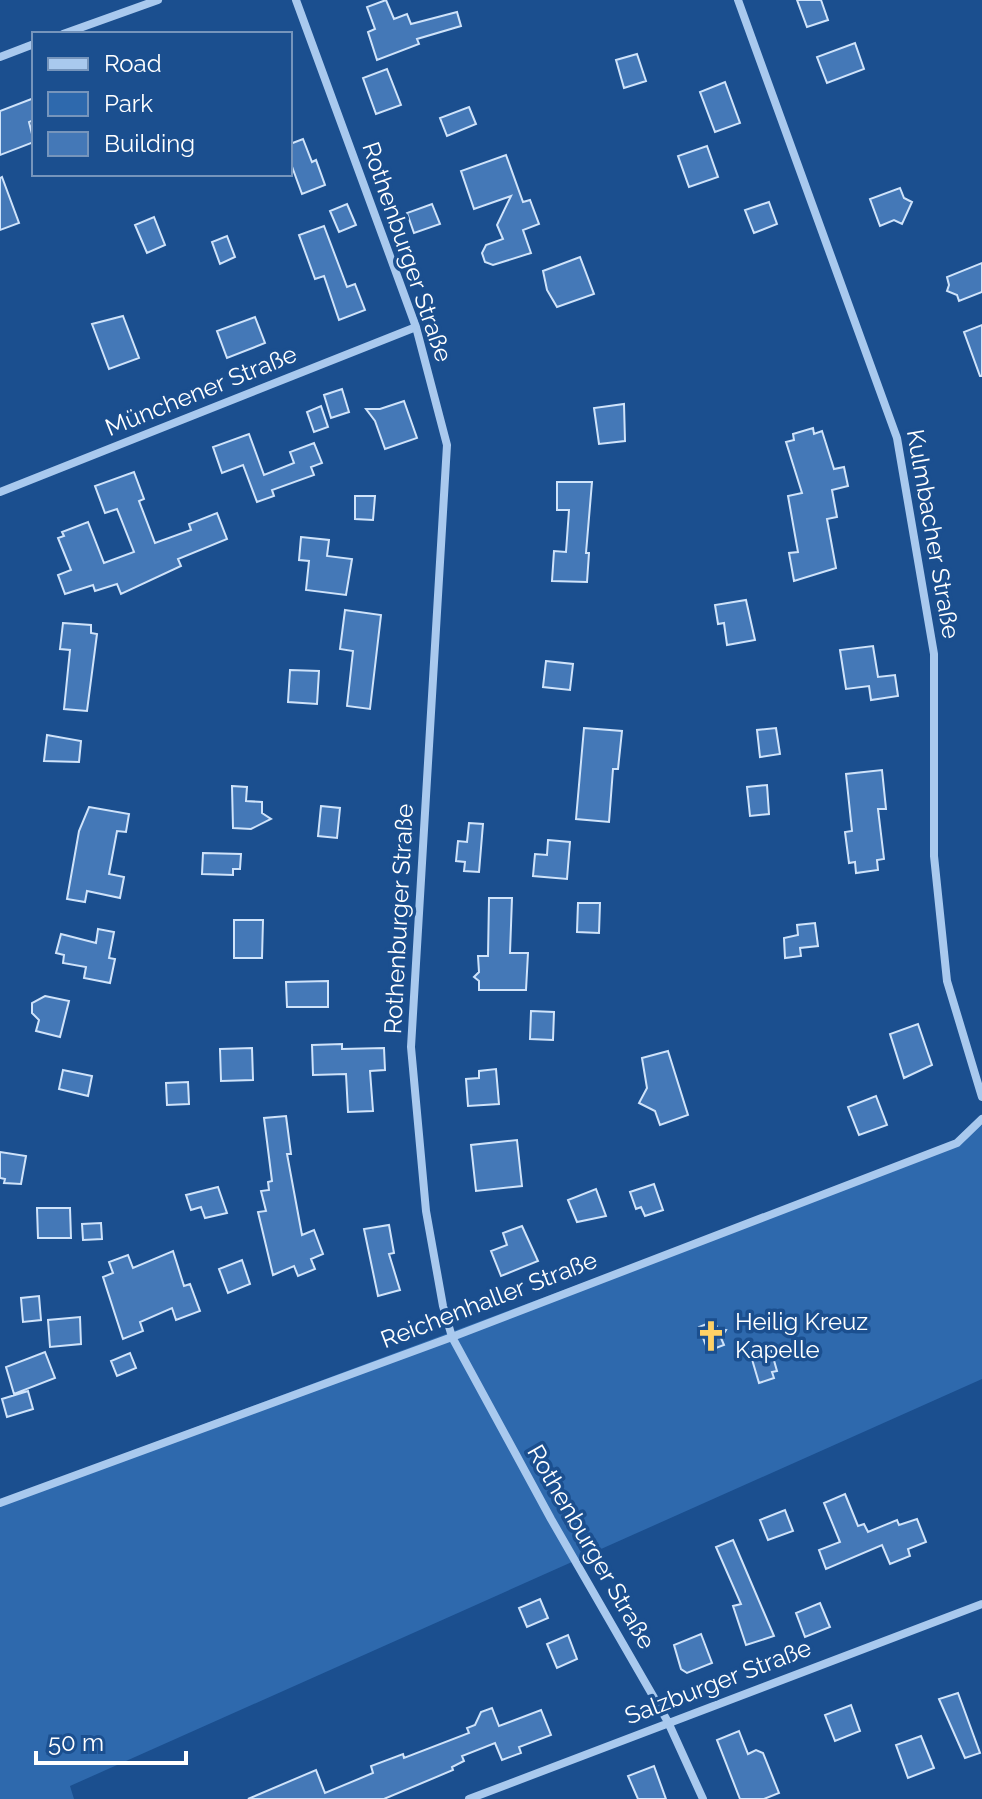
<svg xmlns="http://www.w3.org/2000/svg" width="982" height="1799" font-family="Raleway,sans-serif">
<style>
.green{fill:#2e69ad}
.building{fill:#4478b7;stroke:#cfe3fa;stroke-width:2}
.lines{fill:none;stroke-linecap:round;stroke-linejoin:round}
.minor{stroke:#a9c9ee;stroke-width:8}
.labels{text-anchor:middle;stroke-width:7;stroke-linejoin:round;paint-order:stroke}
.street-label{font-size:24px;fill:#fff;stroke:#1b4f8f}
.poi-label{font-size:24px;fill:#fff;stroke:#1b4f8f;text-anchor:start}
</style>
<rect width="100%" height="100%" fill="#1b4f8f"/>
<path class="green" d="M 982,1125 L 982,1379 L 70,1786 L 74,1799 L 0,1799 L 0,1500 L 956,1144 Z"/>
<path class="building" d="M 386,0 L 394,19 L 407,14 L 411,24 L 457,12 L 461,26 L 417,39 L 419,44 L 377,60 L 368,32 L 375,29 L 367,7 Z
M 797,0 L 821,0 L 828,20 L 807,27 Z
M 855,43 L 864,69 L 827,83 L 817,57 Z
M 637,54 L 646,81 L 624,88 L 616,60 Z
M 387,69 L 401,105 L 376,114 L 363,78 Z
M 725,82 L 740,123 L 715,132 L 700,92 Z
M 34,98 L 34,120 L 29,122 L 34,142 L 0,155 L 0,111 Z
M 469,107 L 476,124 L 447,136 L 440,118 Z
M 303,139 L 312,162 L 316,160 L 325,185 L 302,194 L 290,161 L 290,144 Z
M 707,146 L 718,177 L 689,187 L 678,156 Z
M 506,155 L 523,202 L 530,200 L 539,224 L 523,230 L 531,253 L 493,265 L 485,262 L 482,253 L 486,245 L 503,239 L 497,225 L 511,196 L 474,209 L 461,171 Z
M 2,177 L 19,223 L 0,230 L 0,178 Z
M 900,188 L 904,198 L 912,202 L 902,224 L 894,220 L 880,226 L 870,199 Z
M 769,202 L 777,224 L 754,233 L 745,210 Z
M 347,204 L 356,225 L 339,232 L 330,211 Z
M 432,204 L 440,224 L 414,233 L 407,213 Z
M 154,217 L 165,245 L 147,253 L 135,225 Z
M 324,226 L 347,287 L 355,284 L 365,310 L 339,320 L 324,276 L 315,279 L 299,235 Z
M 227,236 L 235,257 L 220,264 L 212,242 Z
M 580,257 L 594,294 L 557,307 L 547,290 L 543,271 Z
M 982,263 L 982,292 L 959,301 L 957,295 L 947,291 L 949,285 L 947,277 Z
M 123,316 L 139,358 L 109,369 L 92,324 Z
M 255,317 L 265,343 L 227,358 L 217,331 Z
M 982,325 L 982,376 L 980,376 L 964,332 Z
M 342,389 L 349,412 L 331,418 L 324,395 Z
M 404,401 L 417,438 L 385,449 L 375,421 L 366,409 L 380,409 Z
M 624,404 L 625,441 L 599,444 L 594,408 Z
M 321,406 L 328,427 L 314,432 L 307,412 Z
M 813,428 L 814,434 L 822,431 L 834,469 L 844,467 L 848,486 L 832,490 L 837,517 L 827,519 L 836,568 L 794,581 L 789,553 L 798,552 L 788,496 L 802,493 L 786,442 L 794,440 L 793,434 Z
M 249,434 L 264,475 L 294,463 L 290,452 L 314,443 L 322,463 L 311,467 L 314,475 L 272,490 L 274,496 L 257,502 L 243,465 L 222,473 L 213,447 Z
M 134,472 L 144,499 L 139,501 L 155,543 L 191,530 L 189,524 L 217,513 L 227,539 L 178,559 L 181,566 L 121,594 L 117,584 L 95,591 L 93,585 L 65,594 L 58,575 L 71,570 L 58,538 L 64,536 L 62,532 L 88,522 L 104,563 L 134,552 L 117,509 L 105,513 L 95,486 Z
M 557,482 L 592,482 L 586,553 L 589,553 L 587,582 L 552,581 L 554,551 L 566,552 L 569,510 L 557,510 Z
M 355,496 L 375,496 L 373,520 L 355,519 Z
M 301,537 L 329,540 L 327,556 L 352,559 L 346,595 L 306,590 L 309,561 L 299,560 Z
M 746,600 L 755,640 L 727,645 L 724,623 L 718,624 L 715,605 Z
M 345,610 L 381,615 L 370,709 L 347,706 L 353,651 L 340,649 Z
M 63,623 L 91,625 L 91,633 L 97,634 L 87,711 L 64,709 L 70,650 L 60,649 Z
M 873,646 L 878,677 L 895,675 L 898,696 L 871,700 L 869,686 L 846,689 L 840,650 Z
M 546,661 L 573,664 L 570,690 L 543,687 Z
M 290,670 L 319,671 L 317,704 L 288,702 Z
M 584,728 L 622,731 L 618,769 L 613,769 L 609,822 L 576,819 Z
M 776,728 L 780,754 L 760,757 L 757,730 Z
M 47,735 L 81,741 L 79,762 L 44,761 Z
M 882,770 L 886,809 L 878,809 L 884,859 L 877,860 L 878,870 L 856,873 L 855,862 L 849,863 L 845,832 L 852,831 L 846,774 Z
M 767,785 L 769,814 L 750,816 L 747,787 Z
M 232,786 L 247,787 L 246,801 L 262,802 L 262,813 L 271,819 L 251,829 L 233,828 Z
M 321,806 L 340,808 L 337,838 L 318,836 Z
M 89,807 L 129,814 L 126,832 L 117,831 L 109,874 L 124,877 L 120,898 L 87,891 L 85,902 L 67,899 L 79,831 Z
M 469,823 L 483,824 L 479,872 L 464,871 L 465,862 L 456,861 L 458,841 L 467,842 Z
M 548,840 L 570,842 L 567,879 L 533,876 L 535,854 L 547,855 Z
M 203,853 L 241,854 L 240,869 L 233,869 L 233,875 L 202,874 Z
M 489,898 L 512,898 L 510,953 L 528,953 L 526,990 L 479,990 L 479,981 L 474,977 L 479,972 L 478,956 L 488,956 Z
M 578,903 L 600,903 L 599,933 L 577,932 Z
M 234,920 L 263,920 L 262,958 L 234,958 Z
M 815,923 L 818,946 L 800,948 L 801,956 L 785,958 L 784,938 L 798,935 L 797,925 Z
M 98,929 L 114,932 L 109,958 L 115,959 L 110,983 L 84,978 L 86,967 L 63,963 L 64,955 L 56,953 L 61,934 L 96,943 Z
M 328,981 L 328,1007 L 287,1007 L 286,982 Z
M 45,996 L 69,1001 L 60,1037 L 36,1031 L 39,1020 L 32,1013 L 32,1003 Z
M 531,1011 L 554,1012 L 553,1040 L 530,1039 Z
M 918,1024 L 932,1065 L 904,1078 L 890,1034 Z
M 342,1044 L 342,1049 L 384,1048 L 385,1070 L 370,1071 L 373,1111 L 348,1112 L 346,1074 L 313,1075 L 312,1045 Z
M 252,1048 L 253,1080 L 221,1081 L 220,1049 Z
M 668,1051 L 688,1115 L 660,1125 L 655,1111 L 639,1103 L 647,1088 L 642,1058 Z
M 496,1069 L 499,1104 L 468,1106 L 466,1079 L 479,1078 L 479,1071 Z
M 63,1070 L 92,1076 L 88,1096 L 59,1089 Z
M 188,1082 L 189,1104 L 167,1105 L 166,1083 Z
M 876,1096 L 887,1125 L 859,1135 L 848,1107 Z
M 286,1116 L 291,1154 L 287,1154 L 302,1235 L 314,1230 L 323,1254 L 311,1259 L 315,1269 L 298,1276 L 294,1266 L 273,1275 L 258,1212 L 266,1211 L 261,1191 L 269,1190 L 268,1182 L 272,1181 L 264,1118 Z
M 517,1140 L 522,1186 L 476,1191 L 471,1145 Z
M 0,1152 L 26,1156 L 21,1184 L 4,1183 L 5,1179 L 0,1178 Z
M 654,1184 L 663,1210 L 645,1216 L 641,1207 L 636,1209 L 630,1192 Z
M 218,1187 L 227,1213 L 205,1218 L 201,1207 L 191,1210 L 186,1195 Z
M 596,1189 L 606,1216 L 577,1222 L 568,1200 Z
M 37,1208 L 70,1208 L 71,1238 L 38,1238 Z
M 101,1223 L 102,1239 L 83,1240 L 82,1224 Z
M 389,1225 L 394,1253 L 389,1254 L 400,1290 L 378,1296 L 364,1229 Z
M 522,1226 L 538,1261 L 501,1276 L 491,1251 L 507,1245 L 503,1233 Z
M 173,1251 L 184,1286 L 190,1284 L 200,1311 L 176,1320 L 172,1308 L 140,1322 L 143,1331 L 123,1339 L 103,1277 L 113,1273 L 109,1262 L 128,1255 L 133,1268 Z
M 242,1260 L 250,1284 L 228,1293 L 219,1269 Z
M 39,1296 L 41,1320 L 23,1322 L 21,1298 Z
M 80,1317 L 81,1344 L 50,1347 L 48,1320 Z
M 714,1321 L 718,1329 L 726,1330 L 721,1338 L 724,1345 L 708,1351 L 699,1327 Z
M 771,1350 L 777,1371 L 772,1372 L 774,1378 L 759,1383 L 751,1356 Z
M 45,1352 L 55,1378 L 14,1394 L 6,1367 Z
M 130,1353 L 136,1368 L 117,1376 L 111,1361 Z
M 28,1391 L 33,1409 L 7,1417 L 2,1399 Z
M 845,1494 L 858,1526 L 864,1524 L 868,1532 L 897,1520 L 899,1525 L 917,1519 L 926,1542 L 908,1549 L 910,1556 L 890,1564 L 882,1545 L 826,1569 L 819,1550 L 840,1542 L 824,1503 Z
M 785,1510 L 793,1531 L 768,1540 L 760,1520 Z
M 733,1540 L 774,1636 L 746,1645 L 733,1606 L 741,1604 L 716,1547 Z
M 540,1599 L 548,1618 L 527,1627 L 519,1608 Z
M 820,1603 L 830,1627 L 805,1637 L 796,1613 Z
M 701,1634 L 712,1663 L 687,1673 L 681,1669 L 674,1645 Z
M 568,1635 L 577,1659 L 557,1668 L 547,1644 Z
M 958,1693 L 980,1753 L 965,1758 L 939,1699 Z
M 851,1705 L 860,1731 L 835,1741 L 825,1715 Z
M 492,1708 L 499,1726 L 541,1710 L 551,1735 L 519,1747 L 521,1753 L 502,1760 L 495,1743 L 462,1756 L 464,1761 L 452,1767 L 453,1770 L 384,1799 L 248,1799 L 316,1770 L 325,1793 L 373,1773 L 371,1766 L 403,1754 L 404,1758 L 469,1733 L 467,1728 L 475,1725 L 481,1712 Z
M 739,1731 L 748,1754 L 756,1750 L 763,1753 L 779,1793 L 764,1799 L 740,1799 L 717,1740 Z
M 921,1736 L 934,1768 L 908,1778 L 896,1745 Z
M 654,1766 L 666,1799 L 638,1799 L 628,1776 Z"/>
<g class="lines">
<path class="minor" d="M 296,0 L 416,327 L 447,445 L 411,1047 L 426,1211 L 443,1306 L 452,1337 L 551,1519 L 668,1722 L 703,1799
M 738,0 L 897,438 L 934,654 L 934,856 L 947,981 L 982,1097
M 63,34 L 158,0
M 0,57 L 34,44
M 0,492 L 416,327
M 0,1503 L 452,1337 L 957,1143 L 982,1119
M 469,1799 L 982,1604"/>
</g>
<defs>
<symbol id="church-bare" viewBox="-9 -9 18 18"><path d="M-1.2-6h2.4v3.5h3.3v2.4h-3.3V6h-2.4V-.1h-3.3v-2.4h3.3Z" fill="#ffd166" stroke="#1b4f8f" stroke-width="2.5" paint-order="stroke"/></symbol>
</defs>
<g fill-rule="evenodd">
<use href="#church-bare" x="689" y="1314" width="44" height="44"/>
</g>
<g class="labels">
<g class="street-label">
<text transform="translate(407 252) rotate(71)" y="8">Rothenburger Straße</text>
<text transform="translate(201 391) rotate(-22)" y="8">Münchener Straße</text>
<text transform="translate(933 534) rotate(80)" y="8">Kulmbacher Straße</text>
<text transform="translate(399 919) rotate(-87)" y="8">Rothenburger Straße</text>
<text transform="translate(489 1300) rotate(-21)" y="8">Reichenhaller Straße</text>
<text transform="translate(591 1547) rotate(60)" y="8">Rothenburger Straße</text>
<text transform="translate(718 1682) rotate(-21)" y="8">Salzburger Straße</text>
</g>
<g class="poi-label">
<text x="735" y="1330">Heilig Kreuz<tspan x="735" dy="28">Kapelle</tspan></text>
</g>
</g>
<rect x="32" y="32" width="260" height="144" fill="#1b4f8f" stroke="#7695bc" stroke-width="2"/>
<rect x="48" y="58" width="40" height="12" fill="#a9c9ee" stroke="#7695bc" stroke-width="2"/>
<text x="104" y="72" font-size="24" fill="#ffffff">Road</text>
<rect x="48" y="92" width="40" height="24" fill="#2e69ad" stroke="#7695bc" stroke-width="2"/>
<text x="104" y="112" font-size="24" fill="#ffffff">Park</text>
<rect x="48" y="132" width="40" height="24" fill="#4478b7" stroke="#7695bc" stroke-width="2"/>
<text x="104" y="152" font-size="24" fill="#ffffff">Building</text>
<path d="M36 1751v12h150v-12" fill="none" stroke="#ffffff" stroke-width="4"/>
<text x="48" y="1751" font-size="24" fill="#ffffff" stroke="#1b4f8f" stroke-width="6" paint-order="stroke">50 m</text>
</svg>
